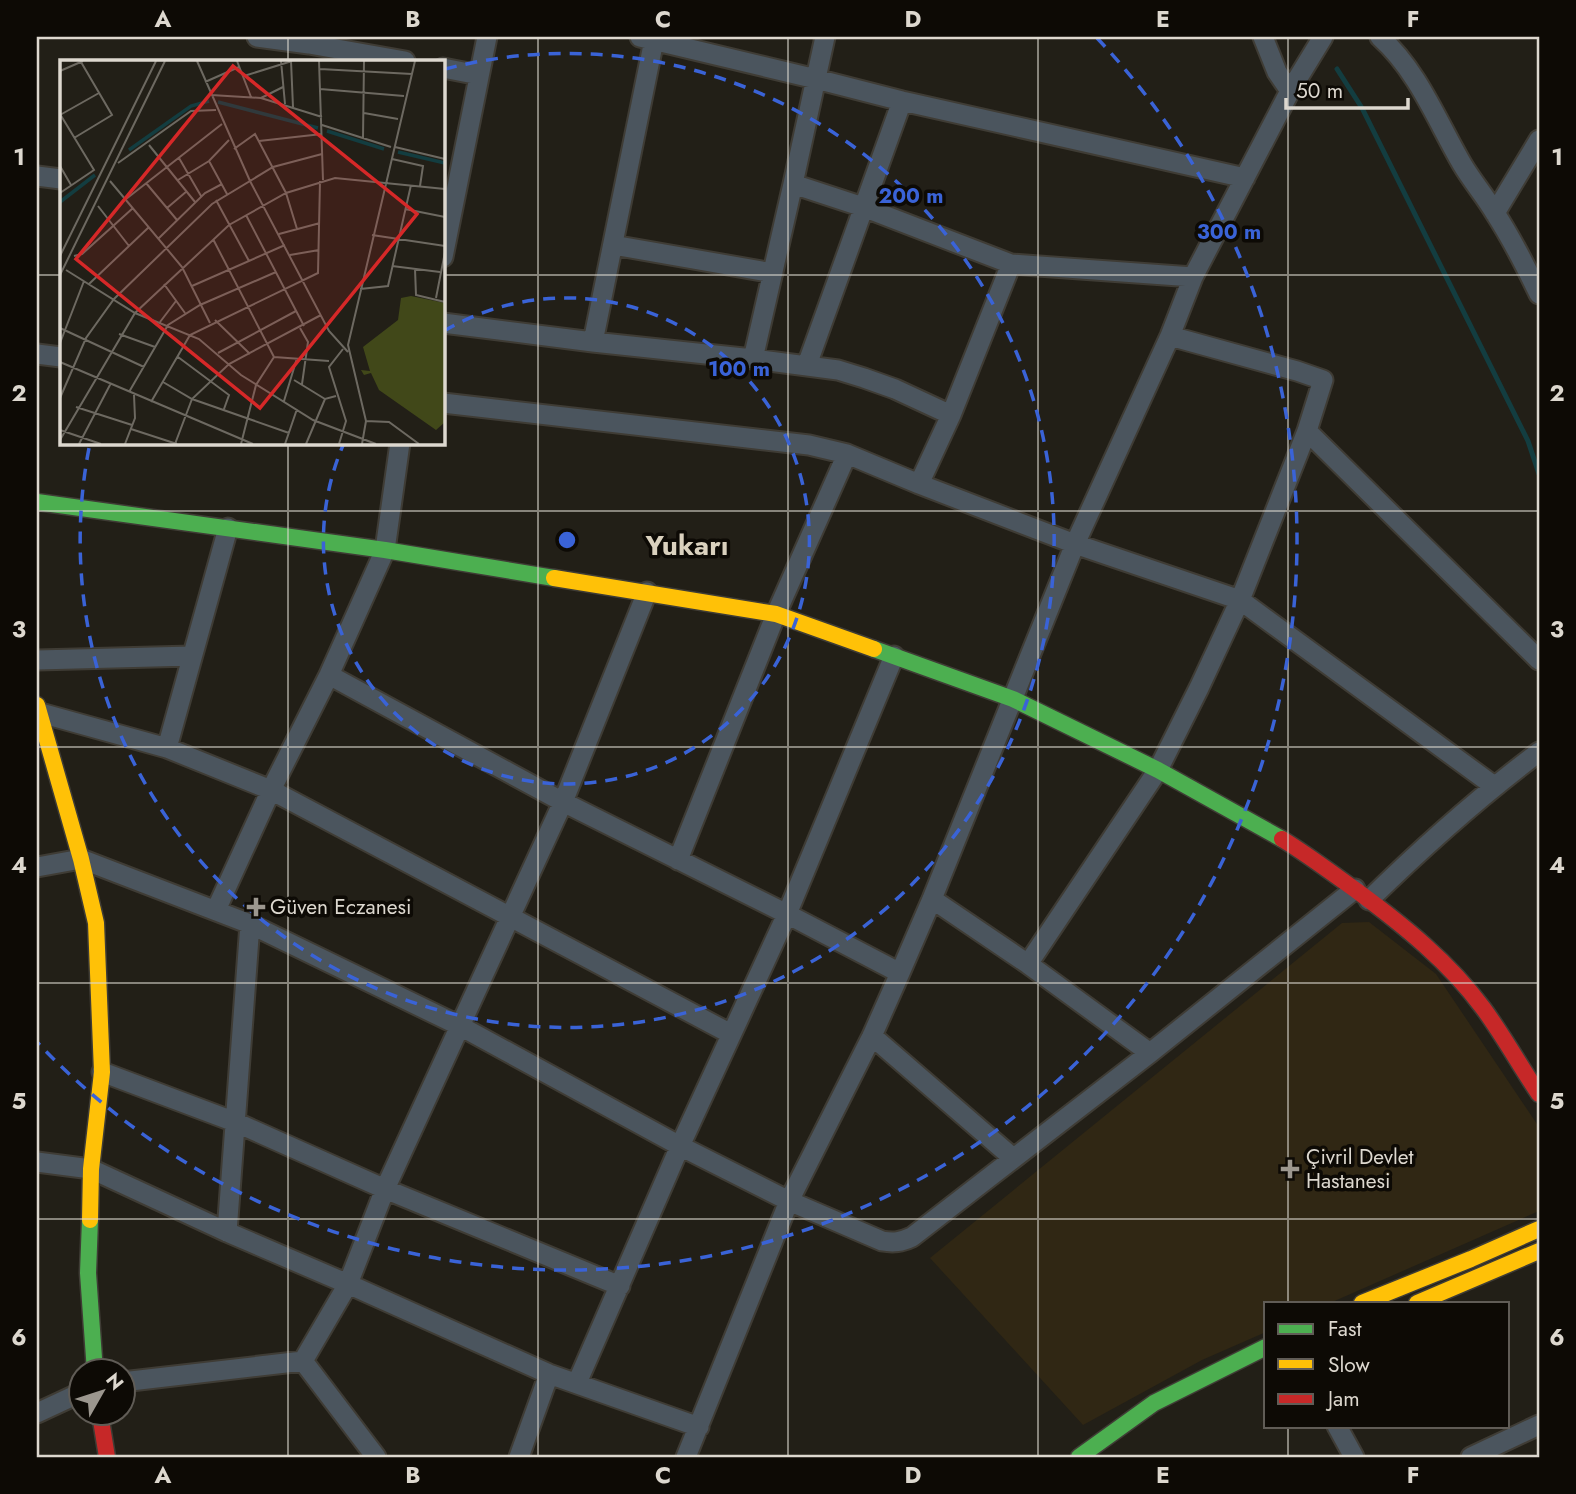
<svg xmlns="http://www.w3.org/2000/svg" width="1576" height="1494" font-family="Jost,sans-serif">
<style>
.built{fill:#302714}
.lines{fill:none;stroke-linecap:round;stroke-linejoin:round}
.stream{stroke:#133d40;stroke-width:5}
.street-casing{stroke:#3f3c35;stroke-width:23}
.fast-casing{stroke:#3f3c35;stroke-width:19}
.slow-casing{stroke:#3f3c35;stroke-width:19}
.jam-casing{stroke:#3f3c35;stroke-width:19}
.street{stroke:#4b555e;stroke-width:19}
.fast{stroke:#4caf50;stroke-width:16}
.slow{stroke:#ffc107;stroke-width:16}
.jam{stroke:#c62828;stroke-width:16}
.grid{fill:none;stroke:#ddd8cf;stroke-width:2;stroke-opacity:0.55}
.ring{fill:none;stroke:#3a63d7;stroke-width:3.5;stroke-dasharray:12 9}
.poi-dot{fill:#9c978f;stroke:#0d0a05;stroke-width:2.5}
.labels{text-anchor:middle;stroke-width:7;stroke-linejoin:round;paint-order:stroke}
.poi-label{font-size:21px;fill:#ddd8cf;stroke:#0d0a05;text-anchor:start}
.district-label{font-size:28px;font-weight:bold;fill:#dad1be;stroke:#0d0a05}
.inset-river{fill:none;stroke:#133d40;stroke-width:3.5}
.inset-road{fill:none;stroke:#6d6961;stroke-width:2}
.view{fill:#d62828;fill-opacity:0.15;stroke:#d62828;stroke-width:3.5}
.inset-edge{fill:none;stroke:#ddd8cf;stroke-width:3.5}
.centre{fill:#3a63d7;stroke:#0d0a05;stroke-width:3.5}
.ring-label{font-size:21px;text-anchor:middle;font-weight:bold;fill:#3a63d7;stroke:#0d0a05;stroke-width:7;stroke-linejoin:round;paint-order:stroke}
.neatline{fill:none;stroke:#ddd8cf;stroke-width:2.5}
.grid-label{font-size:23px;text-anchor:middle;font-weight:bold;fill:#ddd8cf}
</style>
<rect width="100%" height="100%" fill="#221f17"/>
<path class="built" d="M 1369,922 L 1436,974 L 1539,1127 L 1539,1211 L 1330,1303 L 1266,1303 L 1266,1332 L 1202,1360 L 1083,1425 L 930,1258 L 1342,923 Z"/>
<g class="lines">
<path class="stream" d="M 1337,69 L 1362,108 L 1528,441 L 1539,474"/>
<defs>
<path id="street" d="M 257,37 L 309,44 L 405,61
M 640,37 L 816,79 L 902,101 L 1245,178
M 1263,37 L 1277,72 L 1290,91
M 1380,37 C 1418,71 1437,121 1462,164 C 1472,181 1485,196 1495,213 C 1512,239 1526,267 1539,294
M 443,68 L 479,75
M 37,176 L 61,179
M 793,184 L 863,207 L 1011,264 L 1193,277
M 1495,213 L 1539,140
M 613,245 L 773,273
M 443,257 L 487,37
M 443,323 L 593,342 L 753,359 L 838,370 L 864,378 L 895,389 L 951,415
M 593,342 L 654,40
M 37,354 L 61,357
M 753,359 L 793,184 L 825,37
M 807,365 L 902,101
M 443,403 L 809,445 L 847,454 L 919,484 L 1075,544 L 1240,600 L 1494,786
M 1307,431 L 1539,660
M 919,484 L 951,415 L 1011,264
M 37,660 L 192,656
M 329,675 L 563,802 L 787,914 L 900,973
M 37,712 L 167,748 L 271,790 L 731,1034
M 167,748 L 228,528
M 678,860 L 776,614 L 847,454
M 37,867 L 81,859 L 250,924 L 460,1026 L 680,1146 L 789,1201 L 882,1241 C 894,1243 901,1242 912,1237 L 1150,1053 L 1355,889
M 932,899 L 1028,964 L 1150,1053
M 1369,900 C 1423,847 1479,797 1539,752
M 216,910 L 271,790 L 329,675 L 385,550 L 400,443
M 1028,964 L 1158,770 L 1199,688 L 1240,600 L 1307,431 L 1323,380 L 1297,371 L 1170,336
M 872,1036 L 1013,1158
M 102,1072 L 235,1122 L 385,1189 L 620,1286
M 37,1162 L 91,1169 L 227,1232 L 348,1284 L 549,1374 L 699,1427
M 227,1232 L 250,924
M 303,1361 L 376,1457
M 122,1382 L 303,1361 L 348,1284 L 385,1189 L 563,802 L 647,592
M 577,1383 L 680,1146 L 787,914 L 894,656
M 37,1413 L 80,1393
M 1337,1426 L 1354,1457
M 519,1457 L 549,1374
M 686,1457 L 789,1201 L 872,1036 L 900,973 L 932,899 L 1075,544 L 1170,336 L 1193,277 L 1290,91 L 1323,37
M 1471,1457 L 1539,1425"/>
<path id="fast" d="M 37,502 L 385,550 L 554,578
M 874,649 L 1013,699 L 1158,770 L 1282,839
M 90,1220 L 88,1273 L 95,1372
M 1079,1457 L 1154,1403 L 1266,1347"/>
<path id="slow" d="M 554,578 L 776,614 L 874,649
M 37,705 L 81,859 L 96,923 L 102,1072 L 91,1169 L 90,1220
M 1362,1303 L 1471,1259 L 1539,1229
M 1417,1303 L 1539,1251"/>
<path id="jam" d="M 1282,839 C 1308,855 1332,873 1357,891 C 1403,925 1449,962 1483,1008 C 1503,1035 1520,1066 1539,1094
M 100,1414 L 107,1457"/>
</defs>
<use href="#street" class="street-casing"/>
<use href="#fast" class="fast-casing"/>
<use href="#slow" class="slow-casing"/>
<use href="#jam" class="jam-casing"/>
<use href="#street" class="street"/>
<use href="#fast" class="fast"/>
<use href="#slow" class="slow"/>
<use href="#jam" class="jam"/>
</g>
<path class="grid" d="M 288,37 L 288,61M 538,37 L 538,1457M 788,37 L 788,1457M 1038,37 L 1038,1457M 1288,37 L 1288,1303M 37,275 L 61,275M 443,275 L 1539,275M 288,443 L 288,1457M 37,511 L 1539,511M 37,747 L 1539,747M 37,983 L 1539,983M 37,1219 L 1539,1219M 1288,1426 L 1288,1457"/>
<g class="ring">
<path d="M444 331A243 243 0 1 1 344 443"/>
<path d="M445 69A487 487 0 1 1 90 443"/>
<path d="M1097 38A730 730 0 1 1 37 1042"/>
</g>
<g class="poi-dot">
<path d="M252.5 896.5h7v7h7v7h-7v7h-7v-7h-7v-7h7z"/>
<path d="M1286.5 1158.5h7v7h7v7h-7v7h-7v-7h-7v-7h7z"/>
</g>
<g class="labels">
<g class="poi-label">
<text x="270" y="914">Güven Eczanesi</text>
<text x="1306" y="1164">Çivril Devlet<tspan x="1306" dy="24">Hastanesi</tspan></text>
</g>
<g class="district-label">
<text x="687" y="555">Yukarı</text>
</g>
</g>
<g transform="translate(60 60)">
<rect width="385" height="385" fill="#221f17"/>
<path d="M 351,236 L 385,243 L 385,362 L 376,370 L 319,330 L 311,313 L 304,315 L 301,310 L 310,311 L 303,287 L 338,260 L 341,238 Z" fill="#414819"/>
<path class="inset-river" d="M 158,42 L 258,68M 267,71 L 324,89M 69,90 L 131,46 L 149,41M 338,92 L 385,103M 0,142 L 35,115"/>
<path class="inset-road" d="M 137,1 L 190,121 L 269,271 L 288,292M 177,1 L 191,37M 221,1 L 225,44M 231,1 L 233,47M 259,1 L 263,120M 260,9 L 352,14M 0,11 L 23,1M 184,16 L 232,1M 145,22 L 179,7M 260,29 L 344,36M 151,35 L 201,38 L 262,57M 201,38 L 223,27M 304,53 L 338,59M 0,54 L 34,110 L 0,133M 0,55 L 39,33M 262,65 L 331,87M 14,78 L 52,55 L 21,2M 303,78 L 304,1M 199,81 L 262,74M 89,85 L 135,142M 335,87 L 385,99M 174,89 L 195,74 L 226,133 L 237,169M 119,98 L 141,136M 332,99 L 363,106 L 360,126M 149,101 L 167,134M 58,103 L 131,51 L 156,50M 0,106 L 11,125M 118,120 L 149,101 L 169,80M 50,121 L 122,207 L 150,263M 86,123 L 117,160M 66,139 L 162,64M 156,140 L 189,201M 38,146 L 69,186M 107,148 L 127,131M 345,149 L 385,157M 186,155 L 244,266M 219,174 L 260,163M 312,175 L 385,186M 99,178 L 145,133 L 162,124M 153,179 L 214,297 L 196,325 L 181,384M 230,195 L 259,190M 0,196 L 96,1M 14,196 L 22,194 L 73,148M 332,206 L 380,212M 355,209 L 356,235 L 385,242M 6,210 L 75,253 L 139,279 L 181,315 L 253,360 L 316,384M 0,215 L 105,1M 29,224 L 89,167M 104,224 L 125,253M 132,226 L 225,185M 300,229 L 328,226 L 351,125M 376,238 L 385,192M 155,260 L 190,294M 100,262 L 116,241M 0,268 L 84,307M 240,268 L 248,282 L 242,324M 59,274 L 95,287M 0,283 L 24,221M 158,293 L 236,251M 118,297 L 169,335 L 164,349M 214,297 L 269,301M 0,302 L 193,384M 234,320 L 265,339 L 276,336M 103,322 L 132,339 L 229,373M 69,332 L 108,265 L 140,245 L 216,212M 0,338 L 26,278 L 54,239 L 152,144 L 213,107 L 262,94M 224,341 L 237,298M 91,342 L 130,275 L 258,213 L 260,121M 16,347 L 72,365M 306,361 L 329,362 L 359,384M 71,369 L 117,384M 0,370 L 41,384M 0,380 L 75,253 L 169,165 L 226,133 L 275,118 L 385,129M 19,384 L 51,323M 65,384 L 75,358 L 74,335M 115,384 L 132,339 L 169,304 L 261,255M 225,384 L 237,349M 246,384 L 265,339M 279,384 L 286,361 L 269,307 L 283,289M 302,384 L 306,361 L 288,285 L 355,1"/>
<path class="view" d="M 173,6 L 357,154 L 200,348 L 16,199 Z"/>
<rect width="385" height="385" class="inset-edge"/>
</g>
<circle cx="567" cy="540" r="10" class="centre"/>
<g class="ring-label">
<text x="911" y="203">200 m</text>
<text x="1229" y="239">300 m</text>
<text x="739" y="376">100 m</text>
</g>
<rect width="1576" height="1494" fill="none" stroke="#0d0a05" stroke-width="77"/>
<rect x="1264" y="1302" width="245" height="126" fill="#0d0a05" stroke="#605c56" stroke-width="2"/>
<rect x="1278" y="1324" width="35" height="10" fill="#4caf50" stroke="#605c56" stroke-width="2"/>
<text x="1328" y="1336" font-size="21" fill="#ddd8cf">Fast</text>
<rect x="1278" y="1359" width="35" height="10" fill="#ffc107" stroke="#605c56" stroke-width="2"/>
<text x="1328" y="1372" font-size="21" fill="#ddd8cf">Slow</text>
<rect x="1278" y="1394" width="35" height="10" fill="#c62828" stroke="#605c56" stroke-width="2"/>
<text x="1328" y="1406" font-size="21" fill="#ddd8cf">Jam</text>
<g transform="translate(102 1392) rotate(51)"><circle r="33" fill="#0d0a05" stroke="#605c56" stroke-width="2"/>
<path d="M0-5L12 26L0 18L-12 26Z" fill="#9c978f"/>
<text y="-10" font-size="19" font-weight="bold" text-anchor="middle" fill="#ddd8cf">N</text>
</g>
<path d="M1286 98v10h122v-10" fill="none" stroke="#ddd8cf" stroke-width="3.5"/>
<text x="1296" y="98" font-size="21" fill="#ddd8cf" stroke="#0d0a05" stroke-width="5" paint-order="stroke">50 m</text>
<rect x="38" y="38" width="1500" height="1418" class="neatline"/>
<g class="grid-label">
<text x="163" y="27">A</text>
<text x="413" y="27">B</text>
<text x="663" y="27">C</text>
<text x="913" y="27">D</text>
<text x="1163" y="27">E</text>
<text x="1413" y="27">F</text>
<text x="19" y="165">1</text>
<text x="1557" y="165">1</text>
<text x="19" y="401">2</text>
<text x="1557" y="401">2</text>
<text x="19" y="637">3</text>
<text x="1557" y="637">3</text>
<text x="19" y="873">4</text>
<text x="1557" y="873">4</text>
<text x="19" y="1109">5</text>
<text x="1557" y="1109">5</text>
<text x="19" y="1345">6</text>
<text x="1557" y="1345">6</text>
<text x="163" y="1483">A</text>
<text x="413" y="1483">B</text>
<text x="663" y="1483">C</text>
<text x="913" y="1483">D</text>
<text x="1163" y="1483">E</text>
<text x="1413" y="1483">F</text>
</g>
</svg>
